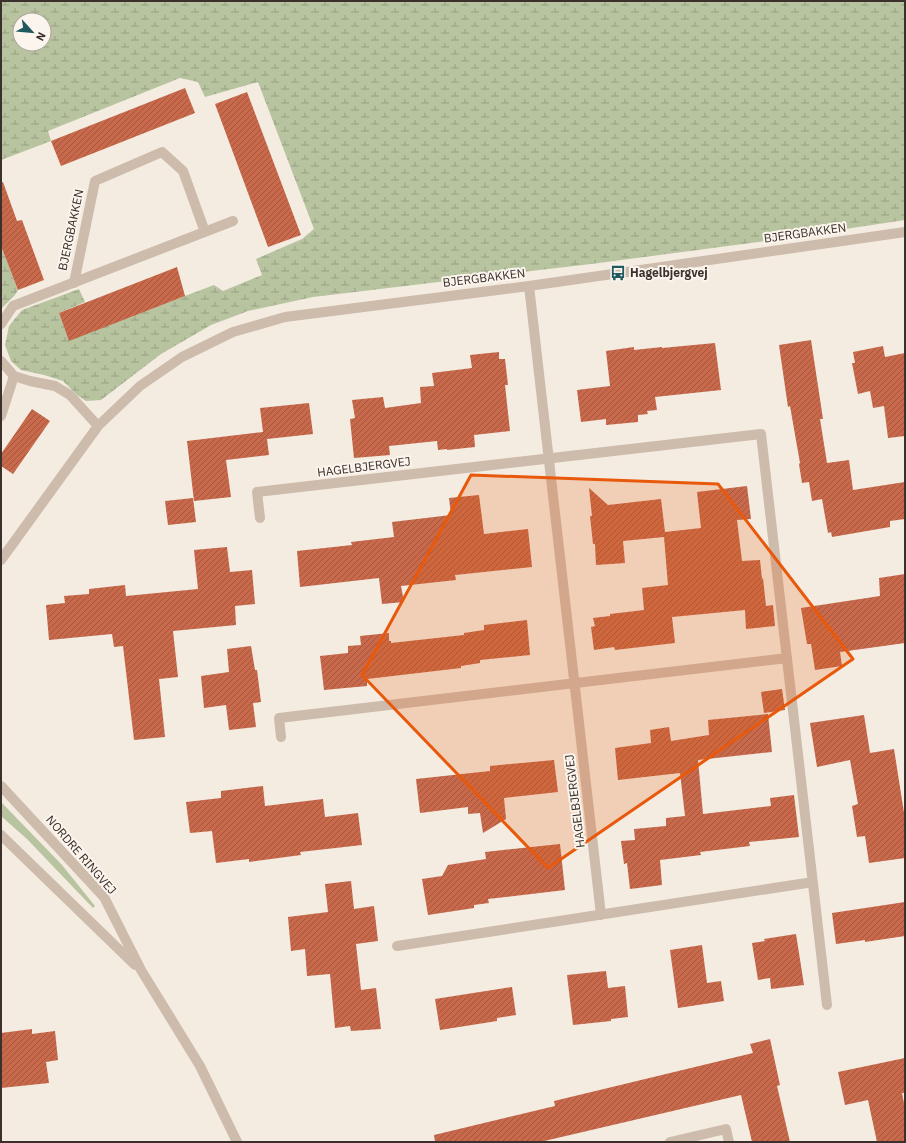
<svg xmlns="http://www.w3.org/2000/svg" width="906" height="1143" font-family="'IBM Plex Sans',sans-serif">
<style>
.green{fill:#b8c4a0}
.wetland{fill:url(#wetland-marsh);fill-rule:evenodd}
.building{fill:url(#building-hatch)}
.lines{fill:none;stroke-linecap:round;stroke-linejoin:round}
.minor{stroke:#cdbbac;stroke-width:10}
.marked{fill:#e8590c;fill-opacity:0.2;stroke:#e8590c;stroke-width:3;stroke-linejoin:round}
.labels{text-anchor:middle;stroke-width:4;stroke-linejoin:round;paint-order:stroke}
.street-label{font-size:12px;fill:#3b302b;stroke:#fbf5ee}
.poi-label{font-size:12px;font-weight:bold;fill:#3b302b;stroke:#fbf5ee;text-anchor:start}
</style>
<defs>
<pattern id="wetland-marsh" width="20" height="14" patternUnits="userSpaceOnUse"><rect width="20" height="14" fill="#b8c4a0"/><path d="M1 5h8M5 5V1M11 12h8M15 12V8" fill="none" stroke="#97a083"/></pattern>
<pattern id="building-hatch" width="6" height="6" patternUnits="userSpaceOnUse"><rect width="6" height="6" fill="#c8694b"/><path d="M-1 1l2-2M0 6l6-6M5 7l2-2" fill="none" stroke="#a4573f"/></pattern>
</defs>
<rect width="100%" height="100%" fill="#f4ebe1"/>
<path class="green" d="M 1,802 L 62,865 L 95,906 L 93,908 L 27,839 L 1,816 Z"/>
<path class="wetland" d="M 1,1 L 905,1 L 905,220 L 766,241 L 591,264 L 313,297 L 248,311 L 211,325 L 161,354 L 101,400 L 86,401 L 77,395 L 63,381 L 44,375 L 21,370 L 11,361 L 5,345 L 9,326 L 22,310 L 79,289 L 85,302 L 59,313 L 69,340 L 214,285 L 223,291 L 262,275 L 256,259 L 302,239 L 314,229 L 258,82 L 205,97 L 198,82 L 180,78 L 48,131 L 51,141 L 1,160 ZM 20,20 L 44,20 L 44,44 L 20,44 Z
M 1,246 L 18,290 L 15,295 L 1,309 Z"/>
<path class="building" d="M 185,88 L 195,113 L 61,166 L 51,141 Z
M 247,92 L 301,235 L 268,247 L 215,104 Z
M 3,182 L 17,221 L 22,220 L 44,280 L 18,290 L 1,246 L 1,183 Z
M 177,267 L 185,296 L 69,341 L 59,313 Z
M 811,340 L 823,419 L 820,419 L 827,463 L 849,460 L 853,490 L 905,482 L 905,519 L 890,521 L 890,527 L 832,537 L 831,532 L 828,533 L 822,499 L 812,501 L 809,482 L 802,483 L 799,464 L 800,463 L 790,406 L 788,407 L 779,345 Z
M 715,343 L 721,390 L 655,397 L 657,410 L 647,411 L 648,414 L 638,415 L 638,422 L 606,425 L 606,419 L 581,422 L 577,390 L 610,386 L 606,351 L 634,347 L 634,350 L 662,347 L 662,348 Z
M 883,346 L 885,357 L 905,353 L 905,436 L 888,438 L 884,406 L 873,408 L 870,391 L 858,394 L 852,363 L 855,363 L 853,352 Z
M 499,352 L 499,359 L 505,359 L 508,385 L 505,385 L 510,431 L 474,435 L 475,447 L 447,450 L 447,449 L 438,450 L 437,441 L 389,446 L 390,455 L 354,458 L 350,419 L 355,418 L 352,400 L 383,397 L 385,408 L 421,403 L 420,387 L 434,386 L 432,373 L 472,368 L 470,355 Z
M 309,403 L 313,434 L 267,439 L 269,455 L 226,460 L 231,497 L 194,501 L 187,441 L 263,432 L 260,408 Z
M 32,409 L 50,421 L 13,474 L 1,466 L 1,454 Z
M 747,486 L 751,519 L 737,520 L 742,561 L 760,560 L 762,579 L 763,578 L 766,606 L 773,605 L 775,626 L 746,629 L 745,610 L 672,617 L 675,643 L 615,650 L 614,647 L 594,650 L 591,627 L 595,626 L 593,618 L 610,616 L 610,614 L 644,610 L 642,588 L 668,585 L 664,537 L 623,541 L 625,563 L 596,565 L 595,544 L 593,544 L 590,516 L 592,516 L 589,488 L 608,505 L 661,499 L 665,532 L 701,528 L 697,492 Z
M 479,495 L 484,534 L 528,529 L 532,567 L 455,575 L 456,580 L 401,586 L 404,602 L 382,604 L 379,578 L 300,587 L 297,551 L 352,545 L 351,542 L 394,537 L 392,522 L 451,515 L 449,498 Z
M 193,498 L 196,522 L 168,525 L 165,501 Z
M 227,547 L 230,572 L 252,570 L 255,604 L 235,606 L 236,625 L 173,631 L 178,677 L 159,679 L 165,737 L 134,740 L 123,646 L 114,647 L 112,634 L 49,640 L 46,605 L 65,603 L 64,596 L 89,594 L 89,589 L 125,585 L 126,596 L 198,589 L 194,550 Z
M 905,574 L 905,643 L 840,652 L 842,666 L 815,670 L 811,644 L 807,644 L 801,608 L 880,596 L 879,578 Z
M 527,620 L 530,655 L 480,660 L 480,663 L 461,666 L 461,668 L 367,679 L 367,686 L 324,690 L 320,656 L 348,653 L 348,646 L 361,645 L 360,636 L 389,633 L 389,641 L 391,641 L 391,643 L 464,635 L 464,633 L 484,630 L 484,625 Z
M 251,646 L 255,670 L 257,670 L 261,702 L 253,703 L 256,727 L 229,730 L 226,705 L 204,708 L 201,676 L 229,672 L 227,649 Z
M 782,689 L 785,710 L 764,713 L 761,692 Z
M 768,714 L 772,752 L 698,760 L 703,814 L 771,806 L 770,798 L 794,795 L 799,837 L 749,842 L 750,846 L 700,852 L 701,855 L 660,860 L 662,885 L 630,889 L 627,863 L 624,864 L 621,841 L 635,840 L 634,829 L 666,826 L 666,818 L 685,816 L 680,773 L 618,780 L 615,748 L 651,743 L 650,730 L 669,727 L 671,741 L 709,735 L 708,720 Z
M 864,715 L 870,753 L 894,749 L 905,819 L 905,858 L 869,863 L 865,836 L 857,837 L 852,806 L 858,804 L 850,760 L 817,767 L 810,723 Z
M 554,760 L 558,792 L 504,798 L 506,819 L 483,833 L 480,813 L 468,814 L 468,807 L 420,813 L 416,779 L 490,771 L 490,766 Z
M 263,786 L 265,806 L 323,799 L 325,817 L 358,813 L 362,845 L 300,852 L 301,855 L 249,862 L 249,859 L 216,863 L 212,831 L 190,833 L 186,802 L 221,798 L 221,791 Z
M 560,844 L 565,890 L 488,899 L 489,903 L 474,905 L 474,908 L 428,915 L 422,879 L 442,876 L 448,865 L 486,859 L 485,852 Z
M 351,881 L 354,909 L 374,906 L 378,941 L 356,944 L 361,990 L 376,988 L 381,1029 L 351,1031 L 350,1026 L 335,1028 L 330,974 L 307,976 L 305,949 L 291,951 L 288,917 L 328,912 L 325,884 Z
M 905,902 L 905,936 L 865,942 L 865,940 L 836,944 L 832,913 Z
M 796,934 L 804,985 L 771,989 L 770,978 L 758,980 L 752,943 L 765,941 L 764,939 Z
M 702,945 L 707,983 L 721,981 L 724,1001 L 678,1008 L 670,950 Z
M 606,971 L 608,988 L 625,986 L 628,1017 L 611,1019 L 611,1021 L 573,1025 L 567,975 Z
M 512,987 L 516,1015 L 497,1018 L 497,1021 L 440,1030 L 435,999 Z
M 32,1029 L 32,1034 L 55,1031 L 58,1060 L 46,1062 L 49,1083 L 1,1088 L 1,1033 Z
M 770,1039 L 780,1085 L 777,1086 L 790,1142 L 752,1142 L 741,1095 L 540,1142 L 435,1142 L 434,1135 L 555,1106 L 554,1101 L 753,1053 L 750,1044 Z
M 905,1058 L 905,1093 L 902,1093 L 905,1108 L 905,1142 L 877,1142 L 868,1100 L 845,1105 L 838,1072 Z"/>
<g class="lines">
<path class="minor" d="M 74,283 L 95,181 L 162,152 L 183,171 L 205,232
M 529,286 L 601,915
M 1,324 L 13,306 L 233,221
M 1,361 L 14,376 L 30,381 L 55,386 L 70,395 L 98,426
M 1,416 L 14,376
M 260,518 L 257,492 L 761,434 L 827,1005
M 1,560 L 98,426 L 140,386 L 182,357 L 233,332 L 285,317 L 529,286 L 905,232
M 281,737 L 279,718 L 787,658
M 1,786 L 104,897 L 141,970 L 200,1066 L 237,1142
M 1,835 L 135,965
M 397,946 L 813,882
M 670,1142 L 726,1129 L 729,1142"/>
</g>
<path class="marked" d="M 471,475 L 718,484 L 853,659 L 548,868 L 362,675 Z"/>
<defs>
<symbol id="bus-bare" viewBox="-9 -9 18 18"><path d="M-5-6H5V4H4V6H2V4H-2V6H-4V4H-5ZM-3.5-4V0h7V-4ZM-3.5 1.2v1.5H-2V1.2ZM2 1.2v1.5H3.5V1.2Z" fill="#1f5a5e" stroke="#fbf5ee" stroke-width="2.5" paint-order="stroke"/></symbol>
</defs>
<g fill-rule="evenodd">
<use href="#bus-bare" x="607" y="262" width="22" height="22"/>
</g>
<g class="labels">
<g class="street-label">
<text transform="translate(71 230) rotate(-78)" y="4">BJERGBAKKEN</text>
<text transform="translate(805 233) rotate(-8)" y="4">BJERGBAKKEN</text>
<text transform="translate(484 278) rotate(-7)" y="4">BJERGBAKKEN</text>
<text transform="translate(364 467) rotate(-7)" y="4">HAGELBJERGVEJ</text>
<text transform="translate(575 801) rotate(-97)" y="4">HAGELBJERGVEJ</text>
<text transform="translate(81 855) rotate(49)" y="4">NORDRE RINGVEJ</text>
</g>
<g class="poi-label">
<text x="630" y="277">Hagelbjergvej</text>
</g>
</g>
<rect width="906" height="1143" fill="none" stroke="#3b302b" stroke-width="4"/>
<g transform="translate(32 32) rotate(117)"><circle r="19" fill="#fbf5ee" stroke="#aea6a0"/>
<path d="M0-3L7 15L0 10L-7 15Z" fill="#1f5a5e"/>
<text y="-6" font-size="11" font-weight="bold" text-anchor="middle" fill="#3b302b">N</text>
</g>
</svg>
